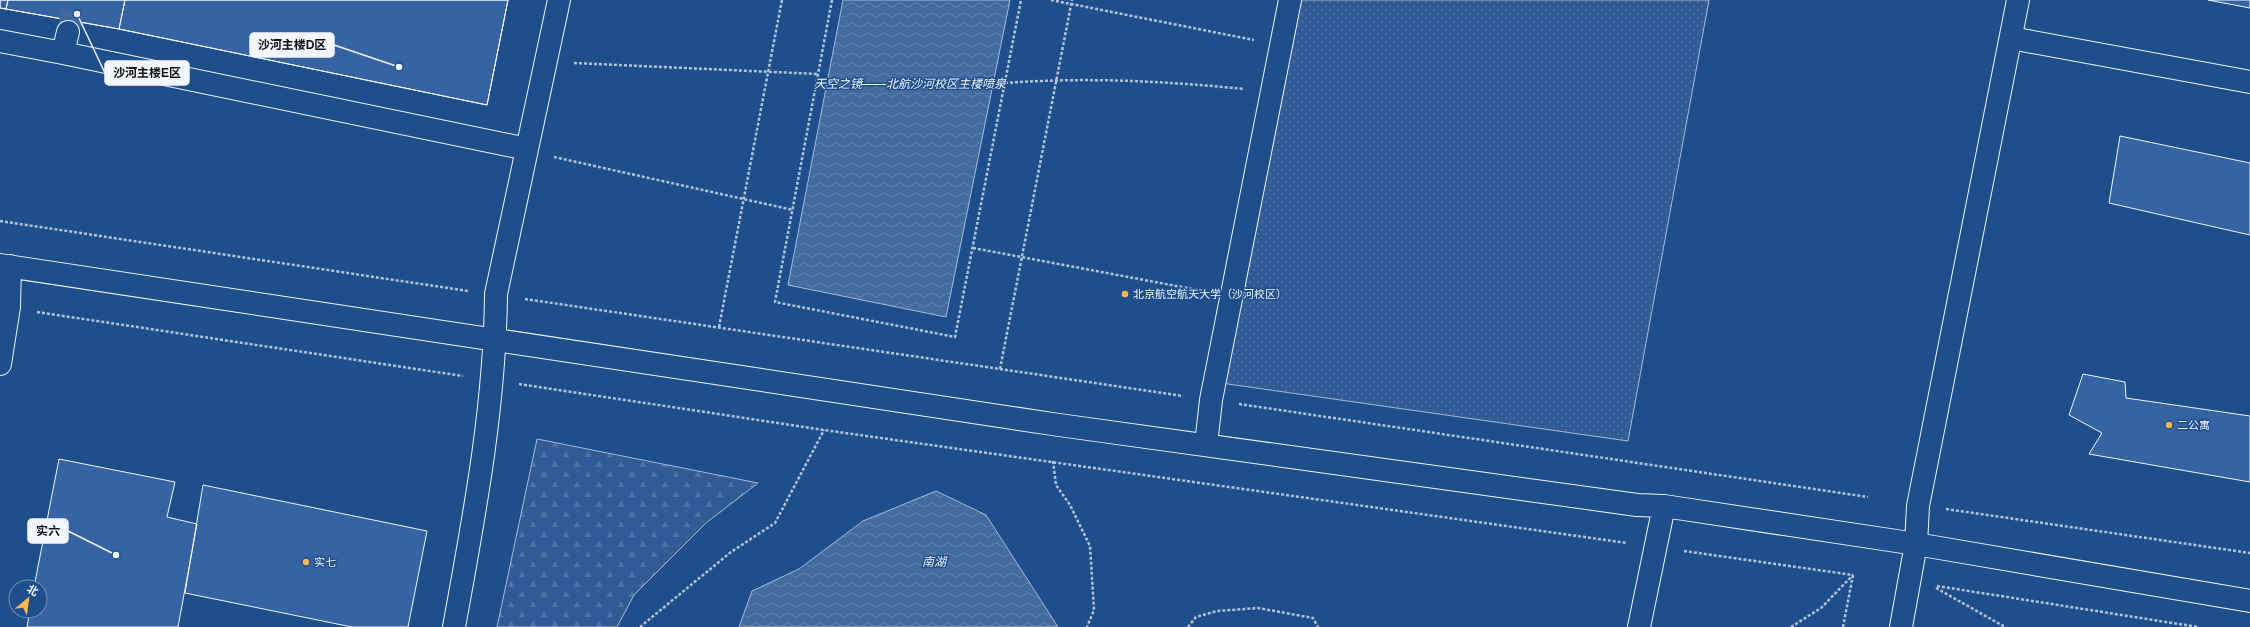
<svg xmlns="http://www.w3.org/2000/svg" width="2250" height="627" font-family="Arial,'Noto Sans SC',sans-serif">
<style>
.grass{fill:url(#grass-dots);stroke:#a8bbd7}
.forest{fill:url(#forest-firs);stroke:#a8bbd7}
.water{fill:url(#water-waves);stroke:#a8bbd7}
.building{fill:#3563a3;stroke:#f2f6ff}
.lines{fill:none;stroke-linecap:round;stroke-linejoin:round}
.minor-tunnel{stroke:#3f679d;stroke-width:22;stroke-dasharray:22 11;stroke-linecap:butt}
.minor-casing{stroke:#f2f6ff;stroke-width:24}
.path{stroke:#b3c4dc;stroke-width:2.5;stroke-dasharray:3 2;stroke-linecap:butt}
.minor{stroke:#1f4e8c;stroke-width:22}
.poi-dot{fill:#ffb74d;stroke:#1f4e8c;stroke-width:1.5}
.labels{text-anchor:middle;stroke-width:3;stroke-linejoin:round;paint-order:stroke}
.poi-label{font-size:11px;fill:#f2f6ff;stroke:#1f4e8c;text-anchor:start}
.water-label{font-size:12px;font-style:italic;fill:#f2f6ff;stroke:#1f4e8c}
.leader{fill:none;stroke:#f2f6ff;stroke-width:1.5}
.callout-dot{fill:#f2f6ff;stroke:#1f4e8c;stroke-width:1.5}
.callout{fill:#f2f6ff;stroke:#f2f6ff;stroke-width:1.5}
.callout-label{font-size:12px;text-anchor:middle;font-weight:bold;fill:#111}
</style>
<defs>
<pattern id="grass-dots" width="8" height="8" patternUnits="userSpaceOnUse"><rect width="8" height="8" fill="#305b95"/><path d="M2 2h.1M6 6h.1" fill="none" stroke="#4e73a5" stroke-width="1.8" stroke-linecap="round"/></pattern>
<pattern id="forest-firs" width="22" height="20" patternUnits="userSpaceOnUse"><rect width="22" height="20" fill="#305b95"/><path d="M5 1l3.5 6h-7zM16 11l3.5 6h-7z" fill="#4e73a5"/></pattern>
<pattern id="water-waves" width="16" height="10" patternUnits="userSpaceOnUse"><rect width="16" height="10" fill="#446ba0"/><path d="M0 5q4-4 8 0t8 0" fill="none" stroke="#5f81ae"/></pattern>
</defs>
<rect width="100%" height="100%" fill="#1f4e8c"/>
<path class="grass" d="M 1300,0 L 1709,0 L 1628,441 L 1221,383 Z"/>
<path class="forest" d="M 537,439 L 758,483 L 706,523 L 634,595 L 617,627 L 497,627 Z"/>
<path class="water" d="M 843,0 L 1010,0 L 946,317 L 788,285 Z
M 936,491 L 986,515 L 1058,627 L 739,627 L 752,591 L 799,569 L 863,521 Z"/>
<path class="building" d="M 0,0 L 508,0 L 487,105 L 119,29 L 0,8 Z
M 0,0 L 8,0 L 6,9 L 0,8 Z
M 8,0 L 125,0 L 119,29 L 6,9 Z
M 125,0 L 508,0 L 487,105 L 119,29 Z
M 2208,0 L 2250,0 L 2250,8 Z
M 2120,136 L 2250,163 L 2250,235 L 2109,203 Z
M 2083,374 L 2125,382 L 2126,398 L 2250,416 L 2250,482 L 2089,454 L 2102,433 L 2069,415 Z
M 59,459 L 175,482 L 167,517 L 197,524 L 178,627 L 27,627 L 30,611 L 40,611 L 40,587 L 34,587 Z
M 203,485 L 427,531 L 408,627 L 352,627 L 185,593 Z"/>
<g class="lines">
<path class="minor-tunnel" d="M 68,32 L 75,0"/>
<defs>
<path id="minor" d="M 2011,38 L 2250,82
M 0,41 L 63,53 L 68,32
M 63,53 L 527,149
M 0,265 L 1059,425 L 1637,505 L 1664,506 L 1916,544 L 2250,601
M 0,364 L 9,307 L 10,266
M 1206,445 L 1211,400 L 1290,0
M 454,627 C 474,517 495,407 496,294 L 559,0
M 1639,627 L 1664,506
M 1901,627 L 1916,544 L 1918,506 L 2018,0"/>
</defs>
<use href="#minor" class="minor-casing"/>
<path class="path" d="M 832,0 L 775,302 L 955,337 L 1021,0
M 1051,0 L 1254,40
M 574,63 L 818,74
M 1005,83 C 1085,77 1164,81 1244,89
M 554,157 L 793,210
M 0,221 L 468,291
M 973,248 L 1203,291
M 525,299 L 1183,396
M 37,312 L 463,376
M 719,327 L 782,0
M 1000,369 L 1072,0
M 519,384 L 824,430 L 1627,543
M 1239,404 L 1868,497
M 1053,461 L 1056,485 L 1070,505 L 1090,546 L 1094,610 L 1087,627
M 1946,509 L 2250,553
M 1684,551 L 1853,575
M 1937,586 L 2198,627
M 1936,588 L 2005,627
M 640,627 L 731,552 L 775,523 L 824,430
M 1188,627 L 1196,617 L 1217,611 L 1258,608 L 1313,618 L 1318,627
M 1791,627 L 1821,608 L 1853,575
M 1843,627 L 1853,575"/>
<use href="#minor" class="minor"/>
</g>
<g class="poi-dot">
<circle cx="1125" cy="294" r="4"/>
<circle cx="2169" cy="425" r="4"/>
<circle cx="306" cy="562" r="4"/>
</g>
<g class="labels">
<g class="poi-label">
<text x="1133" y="298">北京航空航天大学（沙河校区）</text>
<text x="2177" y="429">二公寓</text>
<text x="314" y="566">实七</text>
</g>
<g class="water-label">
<text x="910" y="88">天空之镜——北航沙河校区主楼喷泉</text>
<text x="934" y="566">南湖</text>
</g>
</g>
<path class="leader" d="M399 67L334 45M77 14L105 73M116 555L68 531"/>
<g class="callout-dot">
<circle cx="399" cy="67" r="4"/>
<circle cx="77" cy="14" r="4"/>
<circle cx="116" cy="555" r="4"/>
</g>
<g class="callout">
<rect x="250" y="33" width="84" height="24" rx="4"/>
<rect x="105" y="61" width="84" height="24" rx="4"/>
<rect x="28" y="519" width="40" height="24" rx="4"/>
</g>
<g class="callout-label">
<text x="292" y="49">沙河主楼D区</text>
<text x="147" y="77">沙河主楼E区</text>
<text x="48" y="535">实六</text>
</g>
<g transform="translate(28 599) rotate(29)"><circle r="19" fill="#1f4e8c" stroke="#7391ba"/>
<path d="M0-3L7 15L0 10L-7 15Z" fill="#ffb74d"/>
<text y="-6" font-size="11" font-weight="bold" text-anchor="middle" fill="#f2f6ff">北</text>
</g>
</svg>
